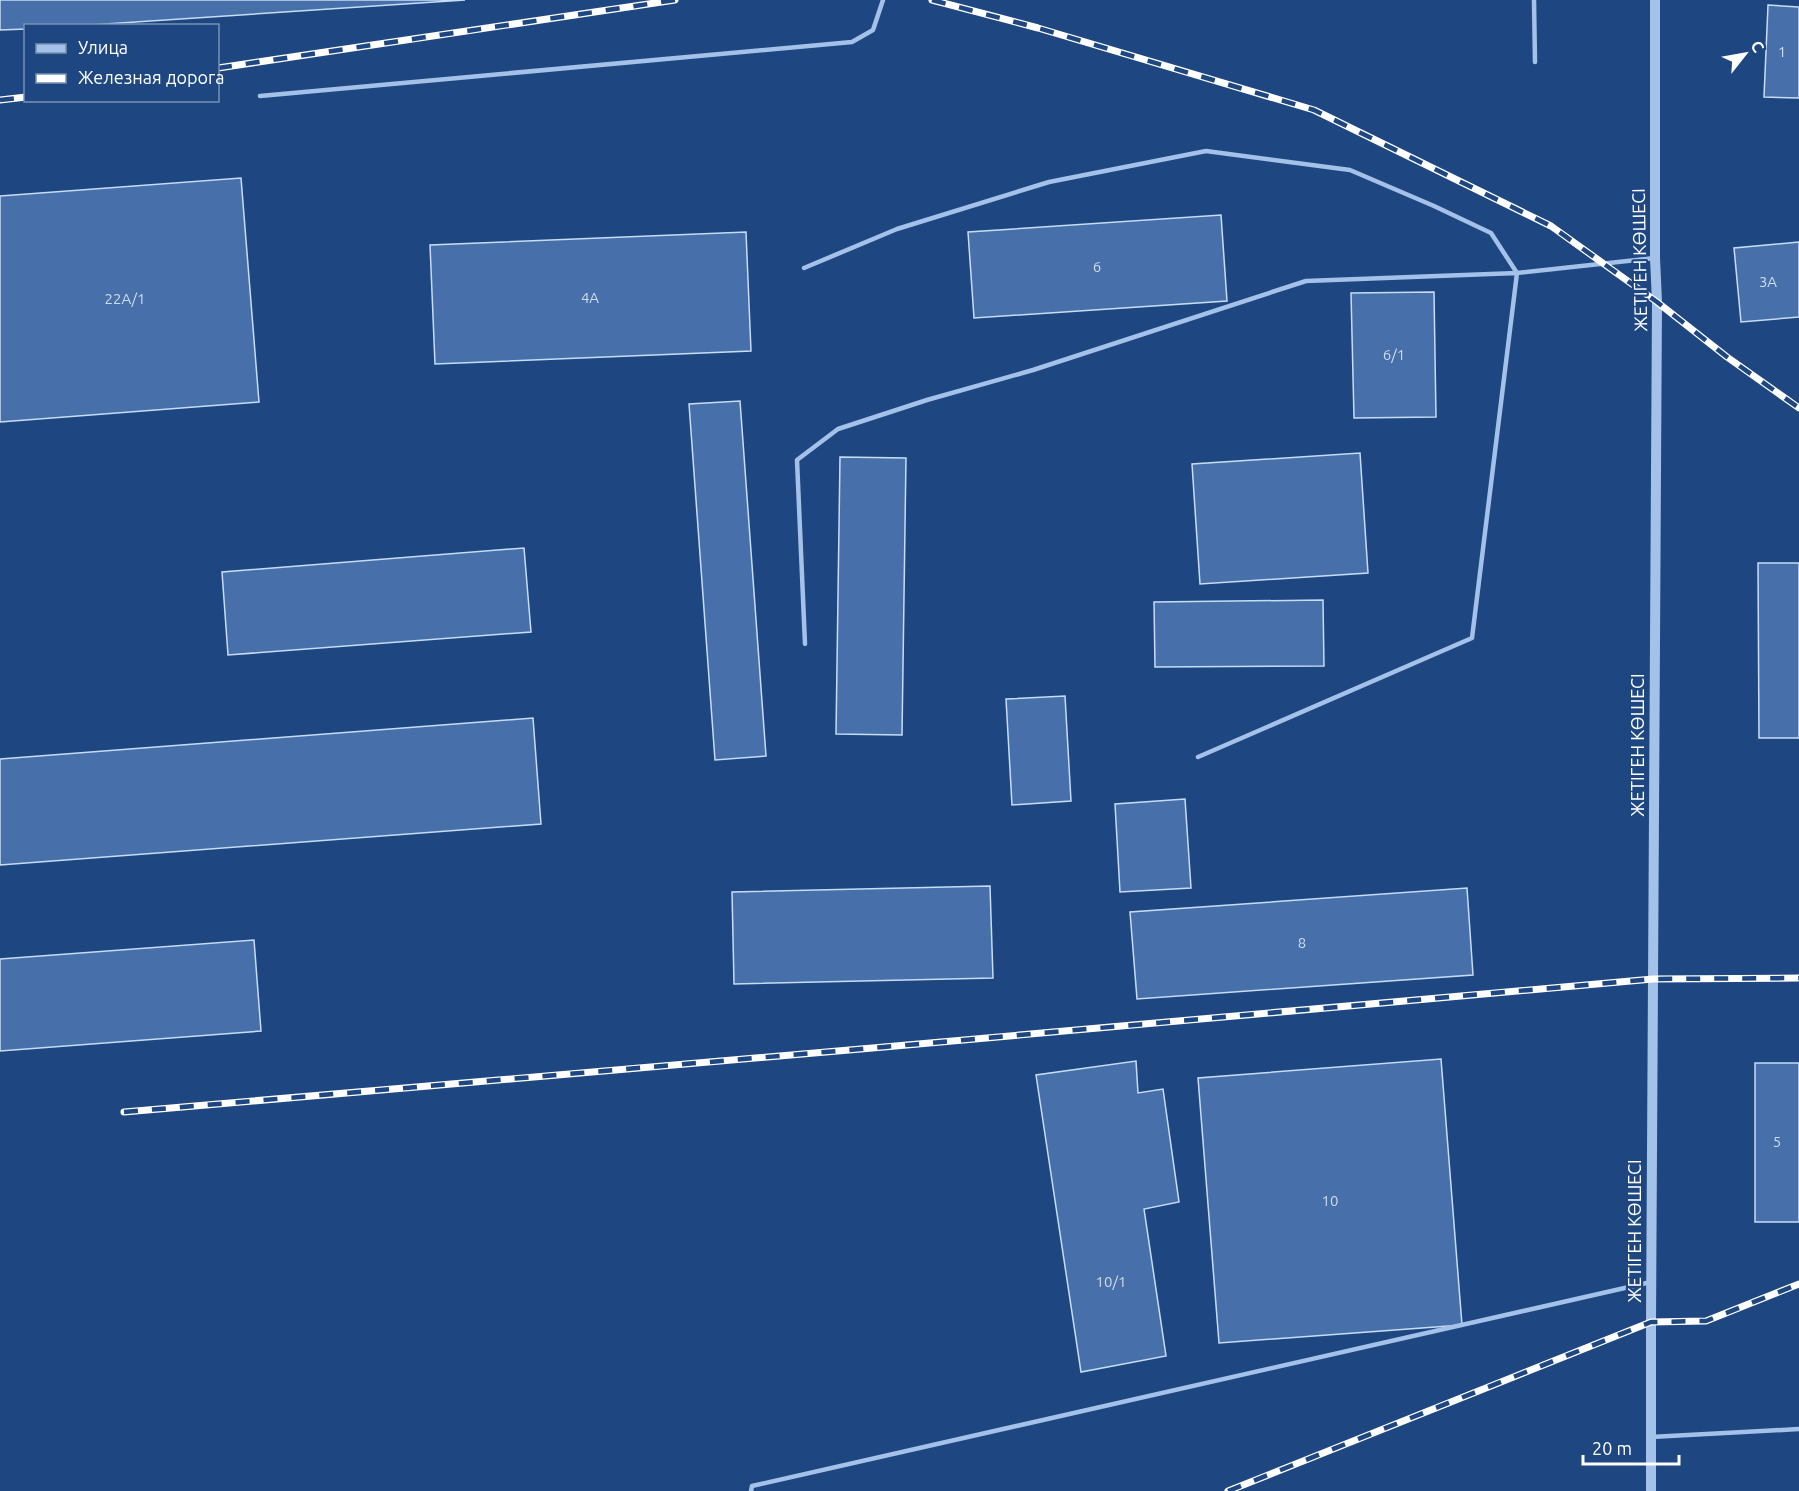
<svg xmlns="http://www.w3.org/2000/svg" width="1799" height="1491" font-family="Ubuntu,sans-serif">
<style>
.building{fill:#4770ab;stroke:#c8dcf7;stroke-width:1.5}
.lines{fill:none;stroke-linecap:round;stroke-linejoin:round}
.service{stroke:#a4c1e9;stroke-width:4.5}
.tertiary{stroke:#a4c1e9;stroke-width:10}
.rail-casing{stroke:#fff;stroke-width:7}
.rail{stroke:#1e4781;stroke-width:4.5;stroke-dasharray:14;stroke-linecap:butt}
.labels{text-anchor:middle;stroke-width:4.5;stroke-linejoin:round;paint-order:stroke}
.number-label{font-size:15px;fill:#d1dbea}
.street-label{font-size:18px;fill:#fff;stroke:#1e4781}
</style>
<rect width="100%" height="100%" fill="#1e4781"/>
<path class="building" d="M 0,0 L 465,0 L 75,26 L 26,26 L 26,29 L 0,30 Z
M 1768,5 L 1799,7 L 1799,98 L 1764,97 Z
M 241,178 L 259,402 L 0,422 L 0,196 Z
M 1221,215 L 1227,301 L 974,318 L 968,232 Z
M 746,232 L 751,351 L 435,364 L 430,245 Z
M 1799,242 L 1799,317 L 1741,322 L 1734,248 Z
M 1434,292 L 1436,417 L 1354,418 L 1351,293 Z
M 740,401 L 766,756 L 715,760 L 689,404 Z
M 1360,453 L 1368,573 L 1200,584 L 1192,464 Z
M 840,457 L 906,458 L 902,735 L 836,734 Z
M 524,548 L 531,632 L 228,655 L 222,572 Z
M 1758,563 L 1799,563 L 1799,738 L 1759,738 Z
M 1323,600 L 1324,666 L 1155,667 L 1154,602 Z
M 1065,696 L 1071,801 L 1012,805 L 1006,699 Z
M 533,718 L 541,824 L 0,865 L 0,759 Z
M 1185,799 L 1191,888 L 1120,892 L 1115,804 Z
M 990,886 L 993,978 L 734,984 L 732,892 Z
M 1467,888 L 1473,975 L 1137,999 L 1130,912 Z
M 254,940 L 261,1031 L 0,1051 L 0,959 Z
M 1441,1059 L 1462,1325 L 1219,1343 L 1198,1078 Z
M 1136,1061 L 1138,1093 L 1163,1089 L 1179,1202 L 1144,1209 L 1166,1356 L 1081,1372 L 1036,1075 Z
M 1755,1063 L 1799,1063 L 1799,1222 L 1755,1222 Z"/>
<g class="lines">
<path class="service" d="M 1534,0 L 1535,62
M 260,96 L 852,42 L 873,30 L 883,0
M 804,268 L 897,229 L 1049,182 L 1206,151 L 1350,170 L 1434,206 L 1491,233 L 1517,273 L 1306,281 L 1033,370 L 927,400 L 838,429 L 797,460 L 805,644
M 1198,757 L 1472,638 L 1517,273 L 1655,258
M 1651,1437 L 1799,1429
M 751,1491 L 752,1486 L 1651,1282"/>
<path class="tertiary" d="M 1651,1491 L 1651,1322 L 1657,302 L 1655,258 L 1655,0"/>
<defs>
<path id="rail" d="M 932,0 L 1038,28 L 1314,110 L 1551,226 L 1657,302 L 1727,357 L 1799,408
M 218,68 L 675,0
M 0,100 L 26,97
M 124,1112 L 884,1047 L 1653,979 L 1799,978
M 1228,1491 L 1651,1322 L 1706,1321 L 1799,1284"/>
</defs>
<use href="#rail" class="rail-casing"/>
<use href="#rail" class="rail"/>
</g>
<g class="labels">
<g class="number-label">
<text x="1782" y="57">1</text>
<text x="1097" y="272">6</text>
<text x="1768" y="287">3А</text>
<text x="590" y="303">4А</text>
<text x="125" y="304">22А/1</text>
<text x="1394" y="360">6/1</text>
<text x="1302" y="948">8</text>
<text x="1777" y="1147">5</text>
<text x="1330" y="1206">10</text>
<text x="1111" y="1287">10/1</text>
</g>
<g class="street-label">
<text transform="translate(1640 260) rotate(-91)" y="6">ЖЕТІГЕН КӨШЕСІ</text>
<text transform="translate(1638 745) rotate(-90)" y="6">ЖЕТІГЕН КӨШЕСІ</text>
<text transform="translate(1635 1231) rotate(-90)" y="6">ЖЕТІГЕН КӨШЕСІ</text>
</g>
</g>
<rect x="24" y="24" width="195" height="78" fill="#1e4781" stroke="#7891b3" stroke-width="1.5"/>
<rect x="36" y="44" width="30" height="9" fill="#a4c1e9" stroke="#7891b3" stroke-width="1.5"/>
<text x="78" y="54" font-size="18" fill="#ffffff">Улица</text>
<rect x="36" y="74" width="30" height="9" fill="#ffffff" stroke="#7891b3" stroke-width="1.5"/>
<text x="78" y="84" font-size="18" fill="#ffffff">Железная дорога</text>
<g transform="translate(1745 54) rotate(59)" stroke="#1e4781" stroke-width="4.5" paint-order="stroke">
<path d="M0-4.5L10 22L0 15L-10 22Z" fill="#ffffff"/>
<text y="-9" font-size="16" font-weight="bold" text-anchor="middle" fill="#ffffff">С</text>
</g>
<path d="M1583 1455v9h96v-9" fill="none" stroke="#ffffff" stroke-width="3"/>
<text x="1592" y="1455" font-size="18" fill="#ffffff" stroke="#1e4781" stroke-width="4.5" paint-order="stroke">20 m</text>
</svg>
